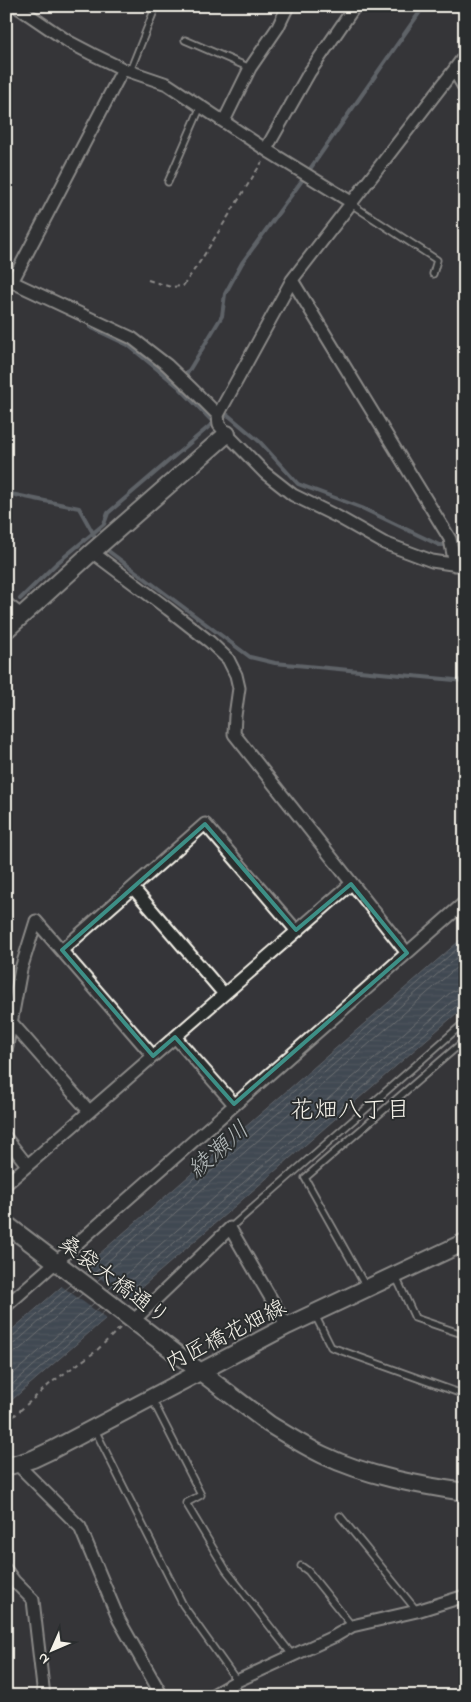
<svg xmlns="http://www.w3.org/2000/svg" width="471" height="1702" font-family="'Indie Flower','Klee One',sans-serif">
<style>
.water{fill:url(#water-rules);stroke:#929ba1}
.pier{fill:#353539}
.lines{fill:none;stroke-linecap:round;stroke-linejoin:round}
.shore{stroke:#b2b8b9;stroke-width:1}
.stream{stroke:#929ba1;stroke-width:4}
.lane-casing{stroke:#f4f1e8;stroke-width:9}
.street-casing{stroke:#f4f1e8;stroke-width:15}
.secondary-casing{stroke:#f4f1e8;stroke-width:20}
.path{stroke:#f4f1e8;stroke-width:2;stroke-dasharray:5 4;stroke-linecap:butt}
.lane{stroke:#2a2d2e;stroke-width:5.5}
.street{stroke:#2a2d2e;stroke-width:11}
.secondary{stroke:#2a2d2e;stroke-width:16}
.marked{fill:none;stroke:#3d8f86;stroke-width:4;stroke-linejoin:round}
.labels{text-anchor:middle;stroke-width:4;stroke-linejoin:round;paint-order:stroke}
.street-label{font-size:22px;fill:#f4f1e8;stroke:#2a2d2e}
.neighbourhood-label{font-size:24px;fill:#f4f1e8;stroke:#2a2d2e}
.water-label{font-size:24px;font-style:italic;fill:#b2b8b9;stroke:#2a2d2e}
</style>
<defs>
<pattern id="water-rules" width="6" height="5" patternUnits="userSpaceOnUse" patternTransform="scale(1.25)"><rect width="6" height="5" fill="#506272"/><path d="M0 2.5h6" fill="none" stroke="#6a7986"/></pattern>
</defs>
<rect width="100%" height="100%" fill="#353539"/>
<filter id="ink" filterUnits="userSpaceOnUse"><feTurbulence type="fractalNoise" baseFrequency=".02" numOctaves="2"/><feDisplacementMap in="SourceGraphic" scale="10" xChannelSelector="R" yChannelSelector="G"/><feConvolveMatrix kernelMatrix="1 2 1 2 8 2 1 2 1" color-interpolation-filters="sRGB"/></filter>
<g filter="url(#ink)">
<path class="water" d="M 465,936 L 465,1006 L 6,1405 L 6,1335 Z"/>
<path class="pier" d="M 83,1265 L 129,1300 L 107,1319 L 60,1285 Z"/>
<g class="lines">
<path class="shore" d="M 85,1273 L 465,942
M 91,1276 L 465,950
M 97,1281 L 465,960
M 108,1290 L 450,993 L 456,990 L 465,988
M 114,1295 L 455,999 L 465,996
M 120,1299 L 459,1004 L 465,1002
M 6,1339 L 12,1337 L 71,1285
M 6,1345 L 15,1343 L 76,1289
M 6,1353 L 13,1352 L 20,1349 L 82,1294
M 6,1380 L 94,1303
M 6,1390 L 100,1307
M 6,1398 L 105,1311"/>
<path class="stream" d="M 90,327 L 128,345 L 179,387 L 214,423
M 179,387 L 222,316 L 225,294 L 242,263 L 303,179 L 424,6
M 6,493 L 79,508 L 98,542
M 103,547 L 250,657 L 275,663 L 465,681
M 20,599 L 57,563 L 104,524 L 108,513 L 212,424 L 228,415 L 260,442 L 298,484 L 362,508 L 439,545 L 465,545"/>
<defs>
<path id="lane" d="M 185,40 L 250,68
M 130,71 L 156,6
M 168,182 L 201,106
M 351,204 L 437,260 L 433,274
M 230,1228 L 465,1022
M 396,1277 L 415,1318 L 465,1335
M 366,1287 L 305,1178 L 465,1040
M 315,1315 L 331,1347 L 465,1395
M 152,1399 L 201,1495 L 186,1503 L 226,1570 L 293,1656
M 95,1430 L 183,1605 L 237,1681
M 340,1516 L 417,1611
M 301,1566 L 308,1571 L 352,1626"/>
<path id="street" d="M 16,6 L 69,42 L 92,54 L 123,69 L 167,84 L 268,151 L 351,202
M 461,6 L 465,7
M 454,70 L 465,89
M 224,121 L 250,68 L 278,27 L 288,6
M 266,149 L 309,73 L 355,6
M 6,279 L 132,338 L 167,365 L 191,388 L 218,415 L 219,425 L 227,434 L 265,473 L 293,495 L 338,517 L 384,543 L 432,561 L 465,566
M 292,280 L 450,539 L 455,565
M 12,282 L 123,69
M 218,415 L 292,280 L 454,70 L 465,55
M 92,552 L 168,609 L 210,642 L 228,659 L 236,675 L 239,688 L 235,716 L 234,734 L 407,953
M 6,603 L 21,615
M 133,888 L 224,994
M 36,921 L 153,1056
M 62,950 L 205,824 L 296,930
M 11,1022 L 89,1111
M 175,1037 L 234,1104
M 6,1051 L 21,969 L 36,921
M 6,1138 L 27,1165
M 6,1184 L 351,884
M 6,1306 L 465,902
M 133,1321 L 230,1228 L 287,1326
M 17,1464 L 80,1527 L 119,1620 L 162,1696
M 6,1570 L 14,1581 L 33,1600 L 44,1696
M 211,1696 L 237,1681 L 335,1636 L 352,1626 L 417,1611 L 465,1596"/>
<path id="secondary" d="M 6,630 L 92,552 L 227,434
M 6,1224 L 269,1424 C 287,1435 304,1446 323,1455 C 367,1476 417,1485 465,1492
M 6,1467 L 33,1459 L 52,1450 L 287,1326 L 465,1242"/>
</defs>
<use href="#lane" class="lane-casing"/>
<use href="#street" class="street-casing"/>
<use href="#secondary" class="secondary-casing"/>
<path class="path" d="M 148,280 L 171,287 L 183,286 L 201,260 L 262,162
M 6,1423 L 52,1382 L 95,1352 L 120,1328"/>
<use href="#lane" class="lane"/>
<use href="#street" class="street"/>
<use href="#secondary" class="secondary"/>
</g>
</g>
<path d="M0 0H471V1702H0ZM 205,824 L 296,930 L 351,884 L 407,953 L 234,1104 L 175,1037 L 153,1056 L 62,950 Z" fill="#353539" fill-opacity=".55" fill-rule="evenodd"/>
<path class="marked" d="M 205,824 L 296,930 L 351,884 L 407,953 L 234,1104 L 175,1037 L 153,1056 L 62,950 Z"/>
<g class="labels">
<g class="street-label">
<text transform="translate(115 1279) rotate(37)" y="8">桑袋大橋通り</text>
<text transform="translate(225 1334) rotate(-27)" y="8">内匠橋花畑線</text>
</g>
<g class="neighbourhood-label">
<text x="350" y="1117">花畑八丁目</text>
</g>
<g class="water-label">
<text transform="translate(218 1149) rotate(-41)" y="8">綾瀬川</text>
</g>
</g>
<rect width="471" height="1702" fill="none" stroke="#2a2d2e" stroke-width="25"/>
<rect x="12" y="12" width="446" height="1677" fill="none" stroke="#f4f1e8" stroke-width="2" filter="url(#ink)"/>
<g transform="translate(52 1650) rotate(225)" stroke="#2a2d2e" stroke-width="4" paint-order="stroke">
<path d="M0-4L9 19L0 12L-9 19Z" fill="#f4f1e8"/>
<text y="-8" font-size="14" font-weight="bold" text-anchor="middle" fill="#f4f1e8">N</text>
</g>
</svg>
